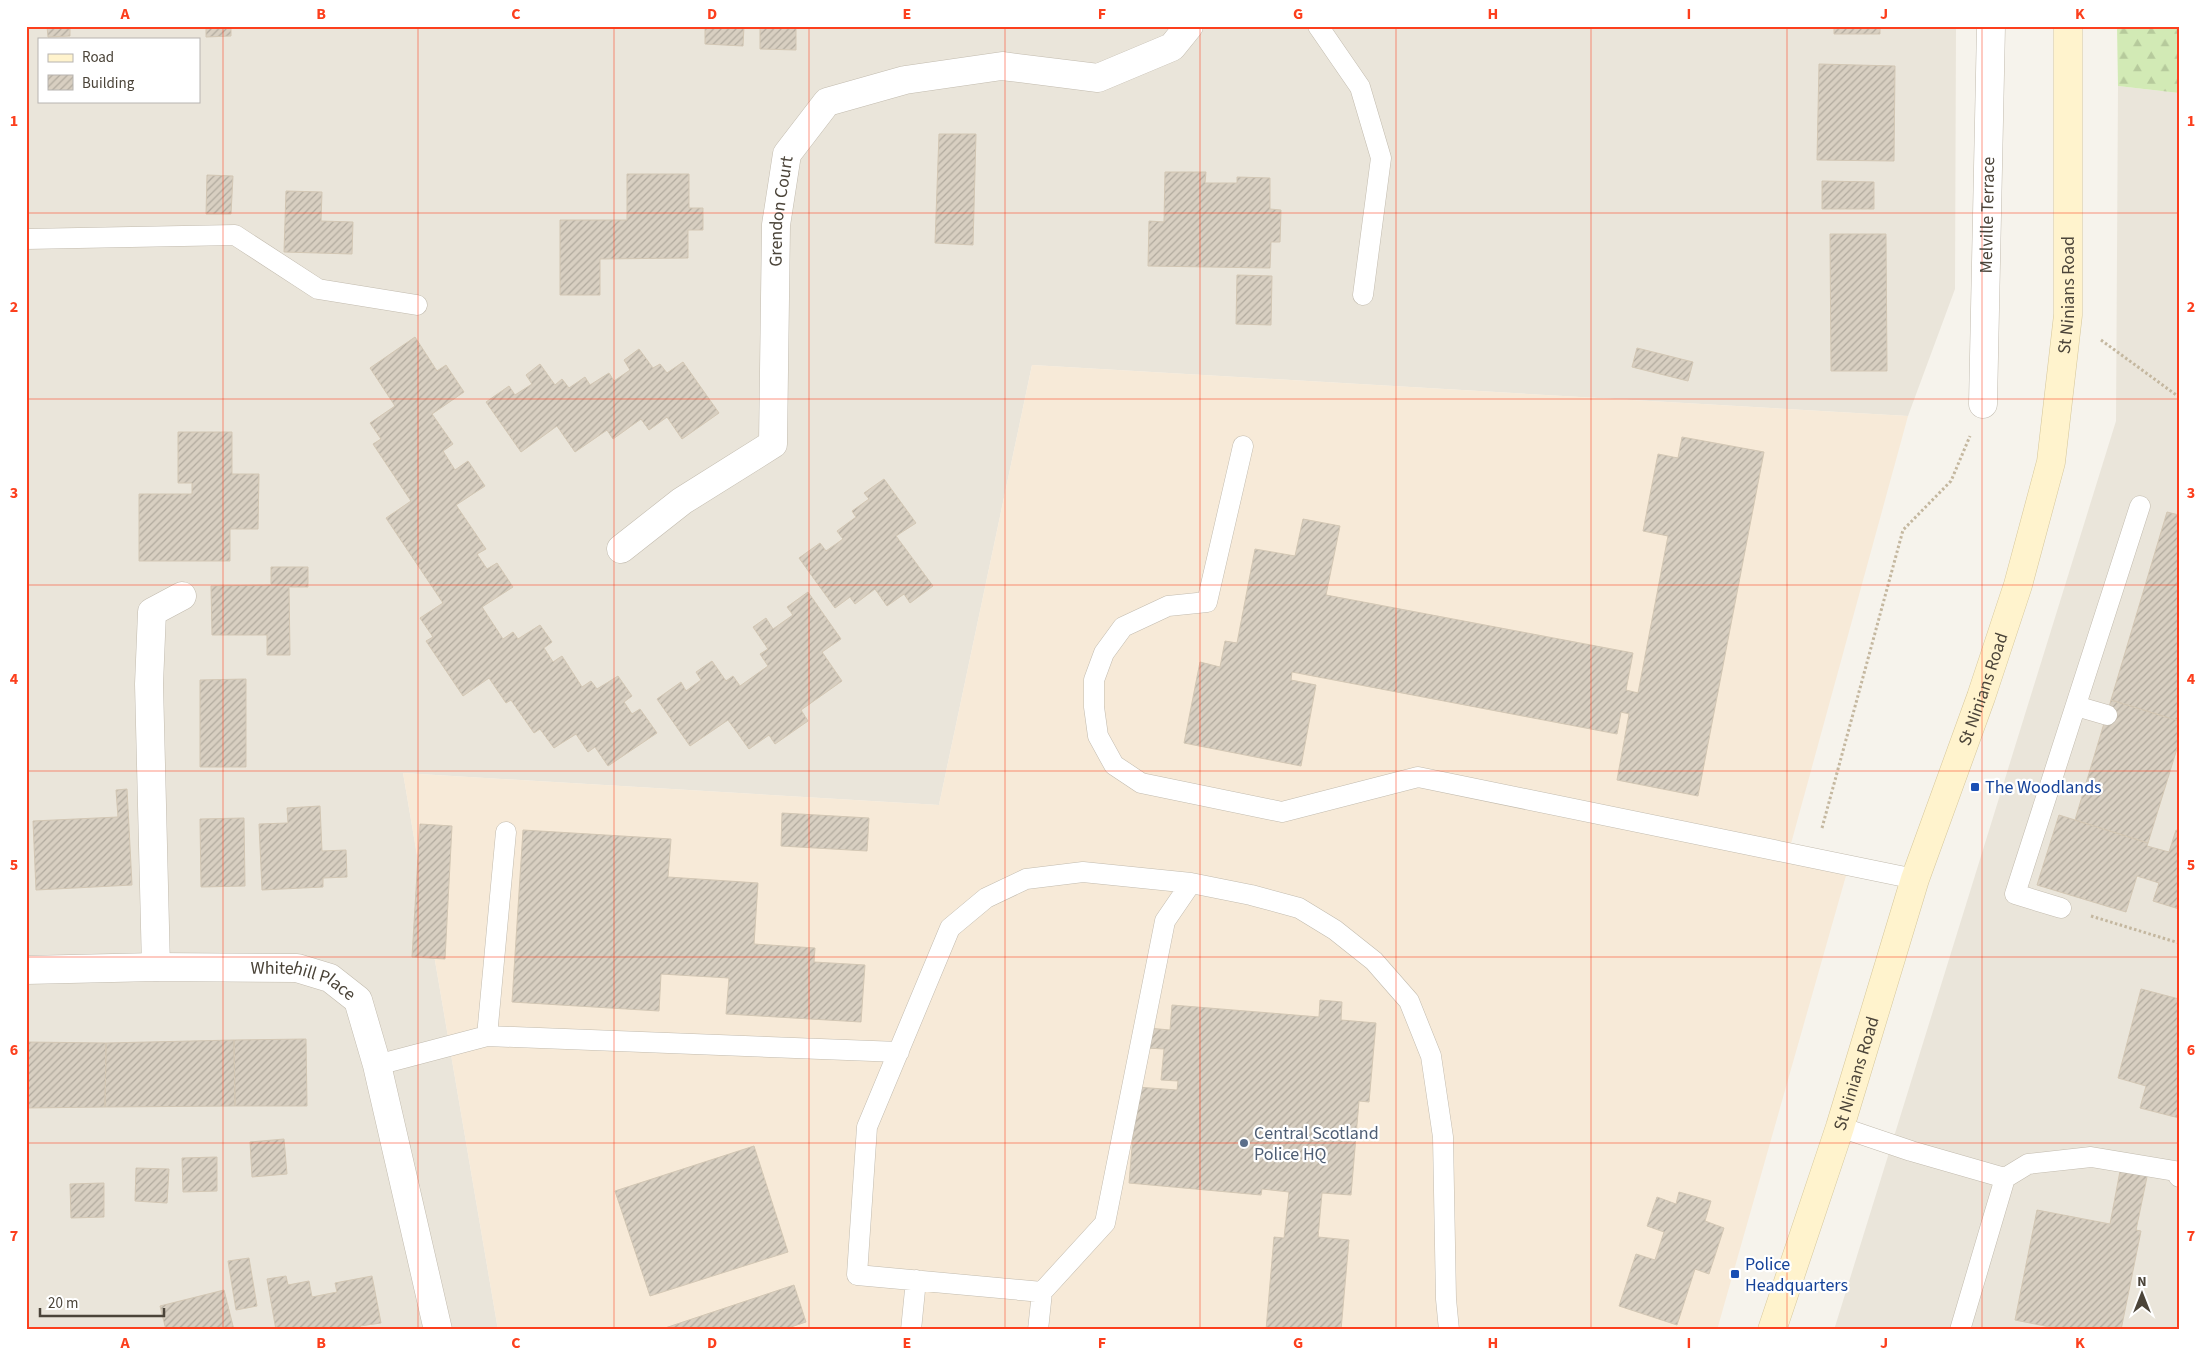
<svg xmlns="http://www.w3.org/2000/svg" width="2205" height="1356" font-family="'Source Sans 3',sans-serif">
<style>
.residential{fill:#eae5da;fill-rule:evenodd}
.commercial{fill:#f7ead8}
.forest{fill:url(#forest-firs)}
.building{fill:url(#building-hatch);stroke:#d3c7b4}
.lines{fill:none;stroke-linecap:round;stroke-linejoin:round}
.lane-casing{stroke:#c2bbae;stroke-width:21}
.street-casing{stroke:#c2bbae;stroke-width:29}
.secondary-casing{stroke:#d6c79b;stroke-width:29}
.path{stroke:#c4b79f;stroke-width:3;stroke-dasharray:2.5 2.5;stroke-linecap:butt}
.lane{stroke:#fff;stroke-width:20}
.street{stroke:#fff;stroke-width:28}
.secondary{stroke:#fff3cd;stroke-width:28}
.grid{fill:none;stroke:#fc3f1d;stroke-width:1;stroke-opacity:0.55}
.transit-dot{fill:#1a4fb4;stroke:#fff;stroke-width:2}
.service-dot{fill:#5c6f8a;stroke:#fff;stroke-width:2}
.labels{text-anchor:middle;stroke-width:4.5;stroke-linejoin:round;paint-order:stroke}
.street-label{font-size:18px;fill:#4b4439;stroke:#fff}
.transit-label{font-size:18px;fill:#164399;stroke:#fff;text-anchor:start}
.service-label{font-size:18px;fill:#4e5e75;stroke:#fff;text-anchor:start}
.neatline{fill:none;stroke:#fc3f1d;stroke-width:2}
.grid-label{font-size:16px;text-anchor:middle;font-weight:bold;fill:#fc3f1d}
</style>
<defs>
<pattern id="forest-firs" width="22" height="20" patternUnits="userSpaceOnUse" patternTransform="scale(1.25)"><rect width="22" height="20" fill="#d2eab5"/><path d="M5 1l3.5 6h-7zM16 11l3.5 6h-7z" fill="#b6ca9c"/></pattern>
<pattern id="building-hatch" width="6" height="6" patternUnits="userSpaceOnUse" patternTransform="scale(1.25)"><rect width="6" height="6" fill="#d8cfc1"/><path d="M-1 1l2-2M0 6l6-6M5 7l2-2" fill="none" stroke="#b1aa9e"/></pattern>
</defs>
<rect width="100%" height="100%" fill="#f6f3ec"/>
<path class="residential" d="M 26,26 L 1956,26 L 1955,289 L 1908,416 L 1032,365 L 939,805 L 403,773 L 498,1330 L 26,1330 ZM 39,39 L 199,39 L 199,101 L 39,101 Z
M 2118,86 L 2179,93 L 2179,1330 L 1834,1330 L 2116,421 Z"/>
<path class="commercial" d="M 1032,365 L 1908,416 L 1789,851 L 1849,865 L 1717,1330 L 498,1330 L 403,773 L 939,805 Z"/>
<path class="forest" d="M 2117,26 L 2179,26 L 2179,93 L 2118,86 Z"/>
<path class="building" d="M 47,26 L 70,26 L 70,36 L 48,37 Z
M 206,26 L 231,26 L 231,36 L 206,37 Z
M 705,26 L 744,26 L 743,46 L 705,44 Z
M 760,26 L 796,26 L 796,50 L 760,49 Z
M 1834,26 L 1880,26 L 1880,34 L 1834,34 Z
M 1819,64 L 1895,66 L 1894,161 L 1817,160 Z
M 939,134 L 976,134 L 973,245 L 935,243 Z
M 1165,172 L 1206,172 L 1205,183 L 1237,183 L 1237,177 L 1270,178 L 1270,209 L 1281,210 L 1280,242 L 1271,242 L 1270,268 L 1148,266 L 1149,221 L 1164,222 Z
M 627,174 L 689,174 L 689,208 L 703,208 L 703,230 L 688,230 L 688,258 L 600,259 L 600,295 L 560,295 L 560,220 L 627,220 Z
M 207,175 L 233,176 L 231,214 L 206,214 Z
M 1822,181 L 1874,182 L 1874,209 L 1822,209 Z
M 286,191 L 322,192 L 321,221 L 353,222 L 352,254 L 284,252 Z
M 1830,234 L 1886,234 L 1887,371 L 1831,371 Z
M 1237,275 L 1272,276 L 1271,325 L 1236,324 Z
M 415,337 L 437,371 L 446,365 L 464,392 L 432,414 L 453,444 L 443,451 L 455,470 L 468,461 L 485,486 L 456,505 L 486,549 L 477,554 L 487,569 L 497,563 L 513,587 L 482,607 L 503,639 L 513,632 L 518,639 L 540,625 L 552,642 L 544,648 L 553,662 L 562,656 L 582,687 L 591,681 L 597,689 L 618,676 L 632,696 L 624,702 L 632,714 L 640,709 L 657,733 L 608,766 L 595,747 L 588,752 L 576,734 L 554,748 L 540,729 L 534,733 L 511,700 L 506,703 L 489,678 L 463,696 L 426,641 L 433,637 L 420,618 L 443,603 L 386,518 L 411,501 L 373,444 L 381,439 L 370,423 L 395,406 L 370,368 Z
M 1637,348 L 1693,362 L 1688,381 L 1632,367 Z
M 639,349 L 653,368 L 660,364 L 667,373 L 683,362 L 719,413 L 682,439 L 667,417 L 649,430 L 641,419 L 613,439 L 607,430 L 575,452 L 557,426 L 521,452 L 486,402 L 509,386 L 515,395 L 532,384 L 526,375 L 540,364 L 555,385 L 562,379 L 569,388 L 585,377 L 590,385 L 609,373 L 614,381 L 630,370 L 624,360 Z
M 178,432 L 232,432 L 232,474 L 259,474 L 258,529 L 230,529 L 230,561 L 139,561 L 139,494 L 192,494 L 192,483 L 178,483 Z
M 1682,437 L 1764,452 L 1698,796 L 1617,780 L 1629,714 L 1621,712 L 1617,734 L 1292,672 L 1291,680 L 1316,685 L 1301,766 L 1184,743 L 1200,662 L 1220,667 L 1225,641 L 1237,643 L 1255,549 L 1295,556 L 1303,519 L 1340,526 L 1326,595 L 1633,653 L 1626,690 L 1638,693 L 1668,536 L 1643,531 L 1658,454 L 1678,458 Z
M 884,479 L 916,523 L 896,536 L 933,586 L 910,603 L 904,594 L 887,606 L 875,589 L 855,604 L 850,597 L 835,608 L 799,558 L 820,543 L 826,551 L 843,539 L 837,531 L 856,517 L 852,511 L 869,499 L 864,493 Z
M 2167,512 L 2179,515 L 2179,721 L 2111,700 Z
M 271,567 L 308,567 L 308,587 L 289,587 L 290,655 L 267,655 L 267,635 L 212,635 L 211,586 L 271,585 Z
M 808,592 L 841,639 L 822,652 L 842,681 L 801,710 L 808,721 L 775,744 L 769,735 L 749,749 L 728,720 L 690,746 L 657,699 L 681,682 L 686,691 L 701,680 L 696,672 L 712,661 L 726,681 L 733,676 L 740,686 L 768,666 L 760,654 L 768,649 L 753,627 L 766,618 L 773,629 L 793,615 L 787,607 Z
M 246,679 L 246,767 L 200,767 L 200,680 Z
M 2111,700 L 2179,721 L 2179,742 L 2148,843 L 2075,820 Z
M 127,789 L 132,885 L 36,890 L 33,821 L 118,817 L 116,790 Z
M 320,806 L 322,851 L 346,850 L 347,877 L 323,878 L 323,887 L 262,890 L 259,824 L 288,823 L 287,808 Z
M 782,813 L 869,818 L 867,851 L 781,846 Z
M 2059,815 L 2148,843 L 2147,846 L 2169,852 L 2176,830 L 2179,831 L 2179,909 L 2153,901 L 2159,883 L 2137,876 L 2126,912 L 2037,885 Z
M 244,818 L 245,886 L 201,887 L 200,819 Z
M 420,824 L 452,826 L 445,959 L 412,957 Z
M 523,830 L 671,839 L 668,877 L 758,883 L 754,944 L 815,948 L 814,962 L 865,965 L 861,1022 L 726,1014 L 729,978 L 661,974 L 659,1011 L 512,1002 Z
M 2141,989 L 2179,999 L 2179,1118 L 2140,1108 L 2146,1086 L 2118,1078 Z
M 1320,1000 L 1342,1002 L 1341,1020 L 1376,1023 L 1369,1102 L 1359,1101 L 1351,1195 L 1322,1193 L 1318,1237 L 1349,1240 L 1341,1330 L 1266,1330 L 1274,1237 L 1284,1238 L 1289,1192 L 1262,1189 L 1261,1195 L 1129,1183 L 1137,1087 L 1177,1090 L 1178,1081 L 1161,1080 L 1164,1049 L 1146,1048 L 1148,1028 L 1170,1030 L 1172,1005 L 1319,1017 Z
M 306,1039 L 307,1106 L 235,1106 L 234,1040 Z
M 234,1040 L 235,1106 L 105,1107 L 106,1043 Z
M 26,1042 L 106,1043 L 105,1107 L 26,1108 Z
M 284,1139 L 287,1174 L 252,1177 L 250,1142 Z
M 754,1146 L 788,1252 L 650,1296 L 615,1191 Z
M 217,1157 L 217,1191 L 183,1192 L 182,1158 Z
M 2121,1166 L 2148,1172 L 2136,1230 L 2141,1231 L 2121,1330 L 2065,1330 L 2015,1320 L 2037,1210 L 2110,1224 Z
M 136,1168 L 169,1169 L 167,1203 L 135,1201 Z
M 104,1183 L 104,1217 L 71,1218 L 70,1184 Z
M 1679,1192 L 1711,1201 L 1705,1221 L 1724,1228 L 1709,1274 L 1695,1269 L 1677,1325 L 1619,1306 L 1636,1254 L 1655,1260 L 1664,1232 L 1647,1226 L 1657,1197 L 1676,1204 Z
M 249,1258 L 257,1306 L 236,1310 L 228,1261 Z
M 286,1276 L 288,1285 L 309,1281 L 312,1297 L 337,1292 L 335,1283 L 372,1276 L 381,1323 L 360,1326 L 361,1330 L 276,1330 L 267,1279 Z
M 794,1285 L 806,1322 L 782,1330 L 659,1330 Z
M 224,1290 L 234,1330 L 166,1330 L 160,1306 Z"/>
<g class="lines">
<defs>
<path id="lane" d="M 1318,26 L 1360,87 L 1381,158 L 1363,295
M 26,239 L 235,235 L 318,289 L 417,305
M 1243,446 L 1207,602 L 1168,606 L 1123,627 L 1104,653 L 1094,680 L 1094,707 L 1098,736 L 1114,765 L 1141,783 L 1282,812 L 1418,777 L 1915,879
M 2076,706 L 2107,715
M 2061,908 L 2015,894 L 2140,506
M 487,1036 L 506,832
M 377,1065 L 487,1036 L 899,1052
M 1840,1127 L 1911,1151 L 2005,1178 L 1960,1330
M 2005,1178 L 2028,1164 L 2091,1157 L 2175,1171 L 2179,1177
M 1042,1292 L 857,1275 L 867,1127 L 950,928 L 986,898 L 1026,879 L 1083,872 L 1191,883 L 1251,895 L 1299,908 L 1335,930 L 1374,961 L 1409,1001 L 1431,1056 L 1443,1137 L 1446,1299 L 1449,1330
M 911,1330 L 916,1280
M 1038,1330 L 1042,1292 L 1105,1223 L 1165,921 L 1191,883"/>
<g id="street">
<path id="s1" d="M 1983,404 L 1991,26"/>
<path id="s2" d="M 621,549 L 682,501 L 773,444 L 776,225 L 787,154 L 827,102 L 905,80 L 1002,66 L 1098,78 L 1172,47 L 1189,26"/>
<path d="M 156,967 L 149,684 L 152,612 L 182,596"/>
<path id="s3" d="M 26,970 L 156,967 L 297,968 L 330,978 L 358,1000 L 377,1065 L 438,1330"/>
</g>
<g id="secondary">
<path id="s4" d="M 1772,1330 L 1840,1127 L 1915,879 L 1981,697 L 2018,585 L 2051,462 L 2068,315 L 2068,26"/>
</g>
</defs>
<use href="#lane" class="lane-casing"/>
<use href="#street" class="street-casing"/>
<use href="#secondary" class="secondary-casing"/>
<path class="path" d="M 2101,340 L 2179,397
M 1822,828 L 1903,530 L 1951,481 L 1970,436
M 2091,916 L 2179,943"/>
<use href="#lane" class="lane"/>
<use href="#street" class="street"/>
<use href="#secondary" class="secondary"/>
</g>
<path class="grid" d="M 223,26 L 223,1330M 418,26 L 418,1330M 614,26 L 614,1330M 809,26 L 809,1330M 1005,26 L 1005,1330M 1200,26 L 1200,1330M 1396,26 L 1396,1330M 1591,26 L 1591,1330M 1787,26 L 1787,1330M 1982,26 L 1982,1330M 26,213 L 2179,213M 26,399 L 2179,399M 26,585 L 2179,585M 26,771 L 2179,771M 26,957 L 2179,957M 26,1143 L 2179,1143"/>
<g class="transit-dot">
<rect x="1970" y="782" width="10" height="10" rx="2.5"/>
<rect x="1730" y="1269" width="10" height="10" rx="2.5"/>
</g>
<circle class="service-dot" cx="1244" cy="1143" r="5"/>
<g class="labels">
<g class="street-label">
<text dy="6" stroke="none"><textPath href="#s2" startOffset="418">Grendon Court</textPath></text>
<text dy="6" stroke="none"><textPath href="#s1" startOffset="189">Melville Terrace</textPath></text>
<text dy="6" stroke="none"><textPath href="#s4" startOffset="1080">St Ninians Road</textPath></text>
<text dy="6" stroke="none"><textPath href="#s4" startOffset="675">St Ninians Road</textPath></text>
<text dy="6" stroke="none"><textPath href="#s3" startOffset="280">Whitehill Place</textPath></text>
<text dy="6" stroke="none"><textPath href="#s4" startOffset="270">St Ninians Road</textPath></text>
</g>
<g class="transit-label">
<text x="1985" y="793">The Woodlands</text>
<text x="1745" y="1270">Police<tspan x="1745" dy="21">Headquarters</tspan></text>
</g>
<g class="service-label">
<text x="1254" y="1139">Central Scotland<tspan x="1254" dy="21">Police HQ</tspan></text>
</g>
</g>
<rect width="2205" height="1356" fill="none" stroke="#ffffff" stroke-width="55"/>
<rect x="38" y="38" width="162" height="65" fill="#ffffff" stroke="#b7b4b0"/>
<rect x="48" y="54" width="25" height="8" fill="#fff3cd" stroke="#b7b4b0"/>
<text x="82" y="62" font-size="15" fill="#4b4439">Road</text>
<rect x="48" y="75" width="25" height="15" fill="url(#building-hatch)" stroke="#b7b4b0"/>
<text x="82" y="88" font-size="15" fill="#4b4439">Building</text>
<g transform="translate(2142 1294)" stroke="#ffffff" stroke-width="4" paint-order="stroke">
<path d="M0-4L9 19L0 12L-9 19Z" fill="#4b4439"/>
<text y="-8" font-size="14" font-weight="bold" text-anchor="middle" fill="#4b4439">N</text>
</g>
<path d="M40 1308v8h124v-8" fill="none" stroke="#4b4439" stroke-width="2.5"/>
<text x="48" y="1308" font-size="15" fill="#4b4439" stroke="#ffffff" stroke-width="4" paint-order="stroke">20 m</text>
<rect x="28" y="28" width="2150" height="1300" class="neatline"/>
<g class="grid-label">
<text x="125" y="19">A</text>
<text x="321" y="19">B</text>
<text x="516" y="19">C</text>
<text x="712" y="19">D</text>
<text x="907" y="19">E</text>
<text x="1102" y="19">F</text>
<text x="1298" y="19">G</text>
<text x="1493" y="19">H</text>
<text x="1689" y="19">I</text>
<text x="1884" y="19">J</text>
<text x="2080" y="19">K</text>
<text x="14" y="126">1</text>
<text x="2191" y="126">1</text>
<text x="14" y="312">2</text>
<text x="2191" y="312">2</text>
<text x="14" y="498">3</text>
<text x="2191" y="498">3</text>
<text x="14" y="684">4</text>
<text x="2191" y="684">4</text>
<text x="14" y="870">5</text>
<text x="2191" y="870">5</text>
<text x="14" y="1055">6</text>
<text x="2191" y="1055">6</text>
<text x="14" y="1241">7</text>
<text x="2191" y="1241">7</text>
<text x="125" y="1348">A</text>
<text x="321" y="1348">B</text>
<text x="516" y="1348">C</text>
<text x="712" y="1348">D</text>
<text x="907" y="1348">E</text>
<text x="1102" y="1348">F</text>
<text x="1298" y="1348">G</text>
<text x="1493" y="1348">H</text>
<text x="1689" y="1348">I</text>
<text x="1884" y="1348">J</text>
<text x="2080" y="1348">K</text>
</g>
</svg>
